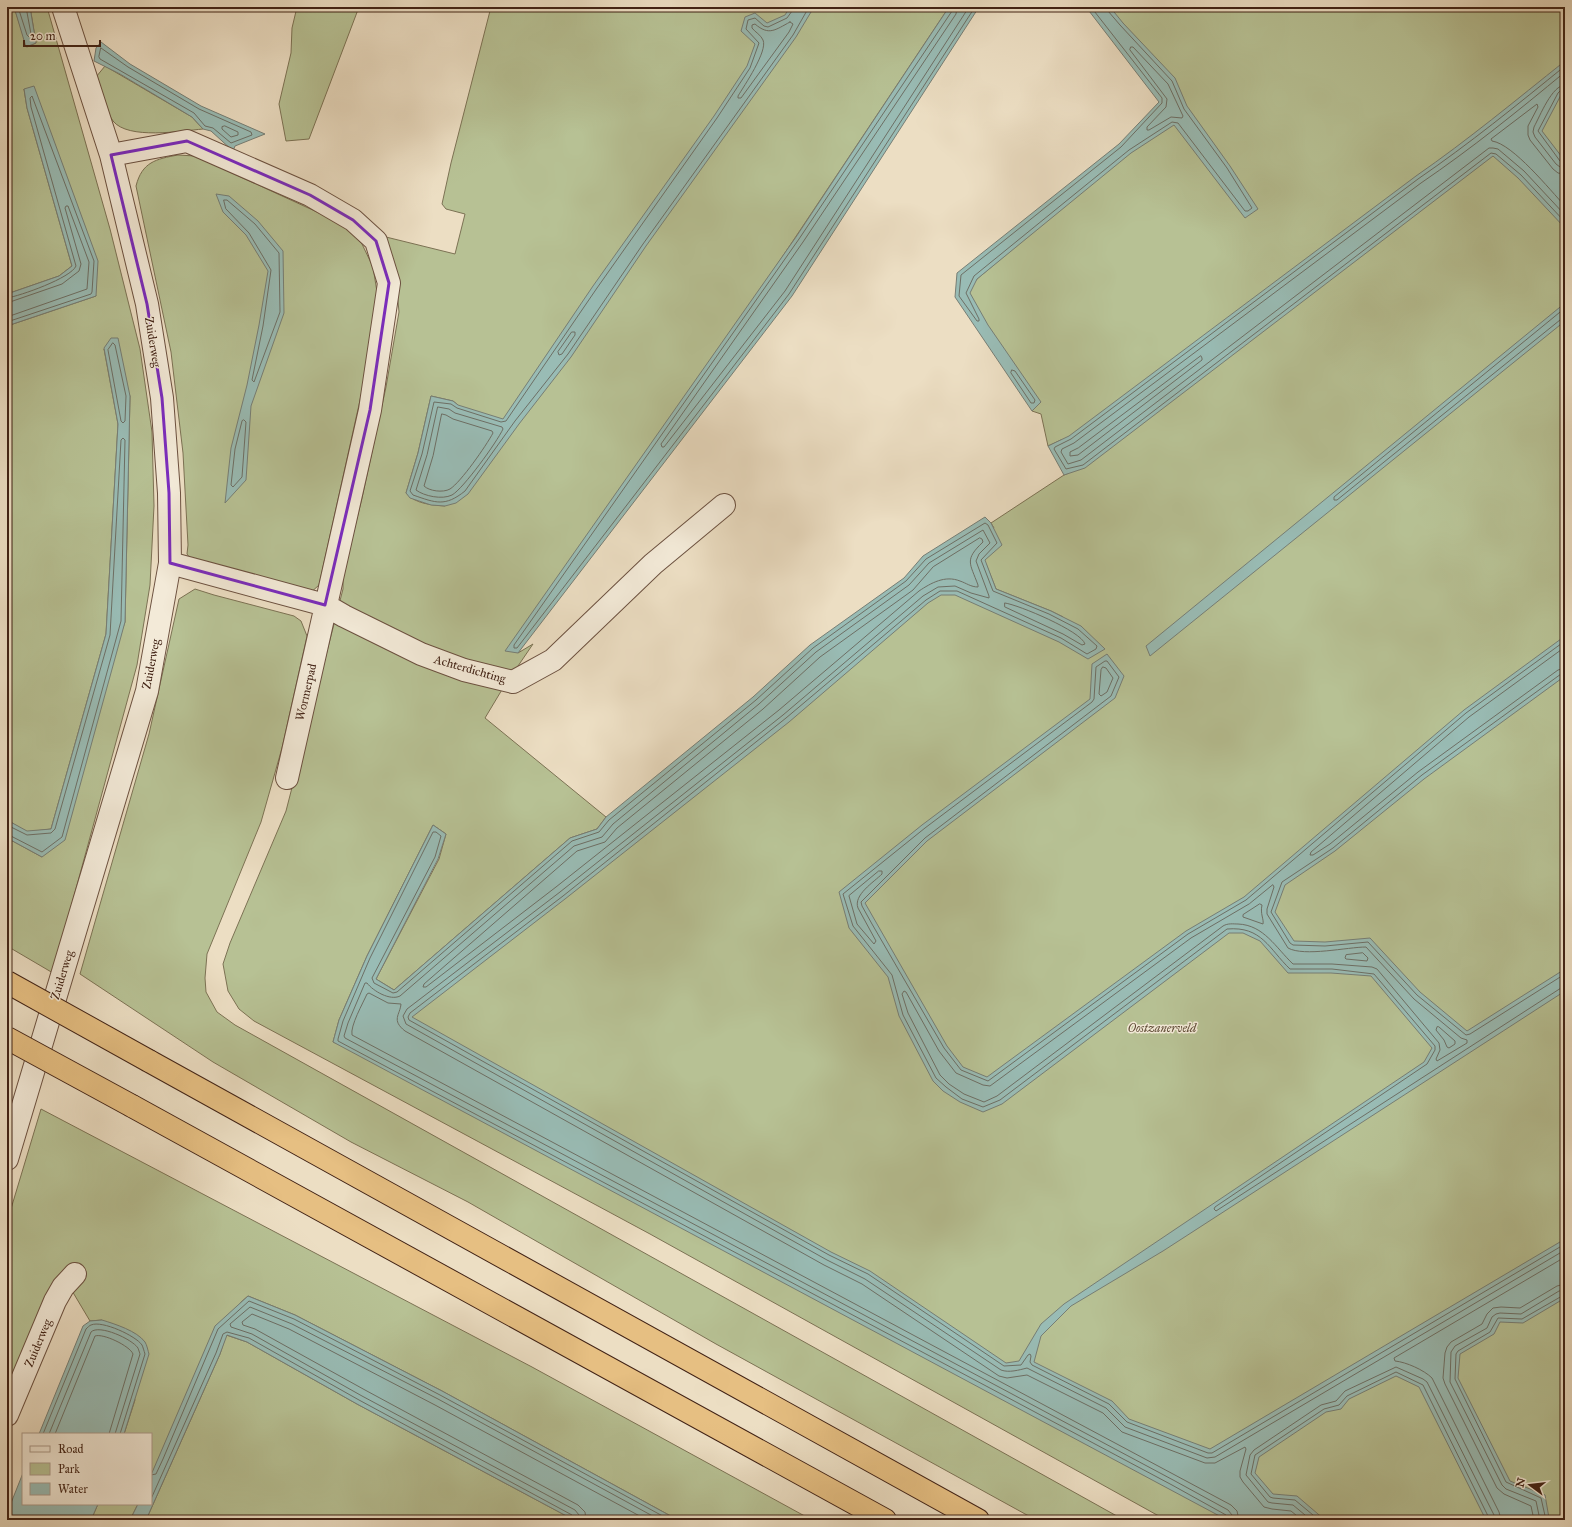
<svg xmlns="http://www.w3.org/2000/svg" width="1572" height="1527" font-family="'IM FELL Great Primer',serif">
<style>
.green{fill:#b7c194;stroke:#7c7254;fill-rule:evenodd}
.water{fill:#99bcb5;stroke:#767e75}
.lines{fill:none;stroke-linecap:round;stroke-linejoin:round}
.shore{stroke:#6d6f65;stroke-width:1}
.minor-casing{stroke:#6c5140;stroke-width:24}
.highway-casing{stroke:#412215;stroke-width:24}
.minor{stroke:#f3ead8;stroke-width:22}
.highway{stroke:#e6bf82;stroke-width:22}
.highway-bridge-casing{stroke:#412215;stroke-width:24;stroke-linecap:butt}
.highway-bridge{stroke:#e6bf82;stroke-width:22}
.marked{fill:none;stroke:#7b2cbf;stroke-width:3;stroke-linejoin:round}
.labels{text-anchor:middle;stroke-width:3;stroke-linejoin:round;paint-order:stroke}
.street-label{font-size:12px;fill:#412215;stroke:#f3ead8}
.park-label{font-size:12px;font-style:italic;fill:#5e4a35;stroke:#f3ead8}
</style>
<rect width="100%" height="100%" fill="#ecdec3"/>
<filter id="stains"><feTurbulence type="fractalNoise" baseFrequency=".005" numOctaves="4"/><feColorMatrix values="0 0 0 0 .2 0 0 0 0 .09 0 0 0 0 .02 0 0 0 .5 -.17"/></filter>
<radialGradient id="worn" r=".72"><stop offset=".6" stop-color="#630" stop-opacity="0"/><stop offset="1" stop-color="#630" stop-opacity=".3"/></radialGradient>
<path class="green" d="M 7,7 L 14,7 L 27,47 L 36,43 L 30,7 L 47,7 L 110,229 L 140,349 L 152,432 L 154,506 L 150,585 L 137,665 L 53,973 L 7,946 L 7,838 L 42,857 L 125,622 L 130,396 L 104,349 L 118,424 L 106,634 L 51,829 L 27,832 L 7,820 L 7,326 L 96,296 L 24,89 L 27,108 L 72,266 L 59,276 L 7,294 Z
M 297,7 L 359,7 L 309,139 L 286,141 L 279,104 L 291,53 L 292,28 Z
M 491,7 L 949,7 L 518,653 L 533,644 L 503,688 L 485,718 L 606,817 L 597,829 L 570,838 L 394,990 L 376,979 L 439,859 L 446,834 L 433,825 L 367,956 L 339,1020 L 333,1042 L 394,1067 L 398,992 L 994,528 L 991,523 L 1064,475 L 1069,473 L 1061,440 L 1048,446 L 1041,414 L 1032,411 L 1035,407 L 964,296 L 977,279 L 1173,114 L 1095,7 L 1565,7 L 1565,1520 L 1166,1520 L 650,1234 L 254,1021 L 239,1009 L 228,991 L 223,964 L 230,943 L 286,811 L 343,589 L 343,575 L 362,498 L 386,387 L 399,312 L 395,269 L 386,237 L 455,254 L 465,214 L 446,209 L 442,204 L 451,163 ZM 431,396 L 453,401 L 458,405 L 445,506 C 432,505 415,504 406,493 L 418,453 ZM 986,564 L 996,589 L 1051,611 L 1063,617 L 984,587 Z
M 105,66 L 192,117 L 203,129 C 181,131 128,140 113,121 C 106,112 100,88 96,77 Z
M 178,155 L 195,156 L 341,223 L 362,244 L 373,267 L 377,292 L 378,319 L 319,585 L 308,595 L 194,564 L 187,554 L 188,545 L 183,453 L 171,352 L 136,186 C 142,162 156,159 178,155 Z
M 195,589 L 214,595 L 294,616 L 301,621 L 307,636 L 282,748 L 261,822 L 207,954 L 205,978 L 206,992 L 217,1012 L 235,1025 L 1124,1520 L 1036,1520 L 716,1344 L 468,1202 L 351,1142 L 213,1062 L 80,974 L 149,734 L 179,599 Z
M 41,1109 L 532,1367 L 812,1520 L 678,1520 L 442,1391 L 295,1315 L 248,1296 L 241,1302 L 151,1475 L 151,1434 L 124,1434 L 135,1400 L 102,1320 L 90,1321 L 62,1274 L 7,1409 L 7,1222 Z
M 226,1335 L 247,1342 L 357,1404 L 574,1520 L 146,1520 L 220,1354 Z
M 98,1504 L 138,1504 L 130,1520 L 91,1520 Z"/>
<path class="water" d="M 14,7 L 30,7 L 36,43 L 26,47 Z
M 790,7 L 814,7 L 796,37 L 646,246 L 571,357 L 519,424 L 468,494 L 456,503 L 445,506 L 431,505 L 410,498 L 406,493 L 418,453 L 431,396 L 453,401 L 458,405 L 503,419 L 593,286 L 714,116 L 747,66 L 755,44 L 741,31 L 745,17 L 755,13 L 767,23 L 785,15 Z
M 949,7 L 979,7 L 792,296 L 518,653 L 505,651 L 796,237 Z
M 1086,7 L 1110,7 L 1123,23 L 1175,78 L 1187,106 L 1230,166 L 1258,209 L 1245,218 L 1174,125 L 1131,153 L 977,279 L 970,293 L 988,325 L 1041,402 L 1032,411 L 955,297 L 957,273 L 1119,144 L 1159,102 Z
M 101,42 L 130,64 L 201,106 L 265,134 L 235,146 L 233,151 L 211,131 L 203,129 L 192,117 L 120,74 L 94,61 L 96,48 Z
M 1565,61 L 1565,92 L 1561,95 L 1542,131 L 1565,161 L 1565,228 L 1518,178 L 1493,156 L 1085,468 L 1064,475 L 1048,446 L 1069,436 L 1416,176 C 1468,140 1516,100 1565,61 Z
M 34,86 L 98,261 L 96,296 L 7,326 L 7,294 L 59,276 L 72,266 L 27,108 L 24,89 Z
M 216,194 L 229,196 L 258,221 L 283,251 L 284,313 L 251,406 L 246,480 L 225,503 L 231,448 L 247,385 L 259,325 L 268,271 L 246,235 L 223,212 Z
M 1565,303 L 1565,321 L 1150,656 L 1146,646 Z
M 111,338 L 118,338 L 130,396 L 125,622 L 65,840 L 42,857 L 7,838 L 7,820 L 27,831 L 51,829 L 106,634 L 118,424 L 104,348 Z
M 985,517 L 991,523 L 1002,545 L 985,560 L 996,589 L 1051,611 L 1081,626 L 1105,649 L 1088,659 L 1059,642 L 955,595 L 941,595 L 928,603 L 789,722 L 565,899 L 412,1017 L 831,1252 L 870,1271 L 1006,1363 L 1019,1361 L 1041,1324 L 1064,1304 L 1424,1062 L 1432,1048 L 1371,976 L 1331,973 L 1288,973 L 1260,941 L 1243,933 L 1229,933 L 1002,1104 L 983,1112 L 960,1102 L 943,1091 L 933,1081 L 899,1016 L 888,977 L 849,928 L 839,892 L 922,825 L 1090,699 L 1092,664 L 1107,654 L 1124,676 L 1115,698 L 927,841 L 865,903 L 947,1046 L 963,1067 L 987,1077 L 1186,931 L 1244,897 L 1464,710 L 1565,636 L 1565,676 L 1424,779 L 1335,851 L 1285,885 L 1275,912 L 1294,941 L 1325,942 L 1370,938 L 1420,992 L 1467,1031 L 1565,969 L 1565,991 L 1163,1251 L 1071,1306 L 1041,1336 L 1034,1362 L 1112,1401 L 1129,1419 L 1210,1449 L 1565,1239 L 1565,1298 L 1523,1323 L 1500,1322 L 1494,1334 L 1460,1354 L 1458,1378 L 1510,1481 L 1545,1495 L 1549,1518 L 1552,1520 L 1486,1520 L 1419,1387 L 1396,1376 L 1349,1399 L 1341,1409 L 1326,1412 L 1259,1457 L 1255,1473 L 1273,1494 L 1297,1496 L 1325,1520 L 1227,1520 L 333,1042 L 339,1020 L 367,956 L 433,825 L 446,834 L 438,859 L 376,979 L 394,990 L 570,838 L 597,829 L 606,817 L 753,697 L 810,645 L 904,578 L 923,556 Z
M 248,1296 L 295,1315 L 442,1391 L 678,1520 L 574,1520 L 357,1404 L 247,1342 L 227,1335 L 220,1354 L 146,1520 L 130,1520 L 138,1504 L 151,1504 L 151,1475 L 215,1326 Z
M 102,1320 C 115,1324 137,1331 145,1342 C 147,1345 148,1351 149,1354 L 124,1434 L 39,1434 L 83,1326 L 90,1321 Z
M 23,1473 L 23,1504 L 98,1504 L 91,1520 L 7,1520 L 7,1513 Z"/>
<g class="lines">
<path class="shore" d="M 18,7 L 27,35 L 29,37 L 31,34 L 26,7
M 793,7 L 792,11 L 787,18 L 768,27 L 764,26 L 755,18 L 748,20 L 746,29 L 759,43 L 750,68 L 717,118 L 597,288 L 506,421 L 501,422 L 457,408 L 451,404 L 434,402 L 422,454 L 410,491 L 413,495 C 436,503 445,507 465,491 L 515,421 L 568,354 L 643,244 L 793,35 L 809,7
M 952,7 L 952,11 L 799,239 L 514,645 L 514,648 L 517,648 L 789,294 L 975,7
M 957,7 L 956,14 L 803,242 L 661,444 L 662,447 L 664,447 L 785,291 L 969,7
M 1091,7 L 1162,98 L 1162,103 L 1121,147 L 961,275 L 959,296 L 977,321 L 979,321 L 979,319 L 966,293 L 974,276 L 1129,150 L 1172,122 L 1178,123 L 1245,211 L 1248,211 L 1252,208 L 1227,168 L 1184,109 L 1172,81 L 1120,25 L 1108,11 L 1107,7
M 790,22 L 793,24 L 789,32 L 741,98 L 738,98 L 738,96 C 744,86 768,51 763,40 C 761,35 755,32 752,28 L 752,25 L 755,24 C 769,36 775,30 790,22 Z
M 1131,47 L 1133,47 L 1168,84 L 1183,116 L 1182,118 L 1171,117 L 1149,130 L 1147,130 L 1147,127 L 1166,107 L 1167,99 L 1130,50 Z
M 101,48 L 128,67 L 199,109 L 251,132 L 252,135 L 231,143 L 213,128 L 205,126 L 194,113 L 100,59 L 99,57 Z
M 1565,66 C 1517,105 1469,144 1418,179 L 1071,439 L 1055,447 L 1054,449 L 1066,469 L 1083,465 L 1491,153 L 1496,154 L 1521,175 L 1565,222
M 1565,72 C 1518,111 1471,149 1421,183 L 1074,443 L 1062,449 L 1061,452 L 1068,464 L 1081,460 L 1489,148 L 1493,148 L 1498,149 L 1524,171 L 1565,215
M 1565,85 C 1552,85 1540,116 1534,127 L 1533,132 L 1535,137 L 1556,164 L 1560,167 L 1565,168
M 1565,90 L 1561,90 L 1558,93 L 1538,131 L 1560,161 L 1565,163
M 225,126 L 238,132 L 238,135 L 231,137 L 222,129 L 222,127 Z
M 1565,174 L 1558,173 L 1553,169 L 1530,140 L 1528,135 L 1528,126 L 1538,107 L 1537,104 L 1491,139 L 1492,141 C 1513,144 1550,190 1565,206
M 224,200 L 227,200 L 255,224 L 279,253 L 280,312 L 254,382 L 252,380 L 263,326 L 271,270 L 249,233 L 226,209 Z
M 7,298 C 20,296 71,278 76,266 L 31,107 L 30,98 L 32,96 L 94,261 L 92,292 L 91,294 L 7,322
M 7,303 L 62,284 L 79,271 L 81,264 L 65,208 L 66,206 L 68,206 L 89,262 L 87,289 L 7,317
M 1565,308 L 1334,497 L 1334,500 L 1337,500 L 1560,320 L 1565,318
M 572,332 L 575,332 L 575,335 L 562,354 L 559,355 L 558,352 Z
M 113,343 L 115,345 L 126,396 L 125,421 L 123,423 L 121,421 L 108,350 Z
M 1201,356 L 1202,358 L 1202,360 L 1078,455 L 1070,456 L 1070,452 L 1078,448 Z
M 1012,370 L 1015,371 L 1035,400 L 1034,403 L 1031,403 L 1011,373 Z
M 438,407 L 449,409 L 455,413 L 502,427 L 503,429 C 497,442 463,489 452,495 C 442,500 424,496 416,490 L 427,455 Z
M 442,414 L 446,415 L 453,419 L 492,431 L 493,433 C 486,446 461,482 450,489 C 443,493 429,491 424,486 L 433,456 Z
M 244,420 L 246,422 L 242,477 L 233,487 L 231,485 L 235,449 L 242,421 Z
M 980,538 L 982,539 L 983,542 C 964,560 970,563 978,585 L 978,587 C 971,587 966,583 960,581 C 945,575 931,583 919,591 L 779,710 L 556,887 L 426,987 L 423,987 L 424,984 L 577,851 L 605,842 L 617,828 L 763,709 L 820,657 L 913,590 L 933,567 Z
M 1005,603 C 1019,605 1081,631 1085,644 L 1082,645 L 1063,634 L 1005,607 Z
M 1565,641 L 1466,713 L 1246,900 L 1188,934 L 988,1081 L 961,1070 L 944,1048 L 872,924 L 862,906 L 861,902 L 925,838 L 1111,696 L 1119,677 L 1107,661 L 1105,661 L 1096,667 L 1094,699 L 1092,702 L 925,828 L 843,894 L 853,926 L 892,975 L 903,1015 L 936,1078 L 946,1087 L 962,1099 L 983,1107 L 1000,1100 L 1227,929 C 1262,926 1269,949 1290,969 L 1332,969 L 1374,974 L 1435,1046 L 1435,1050 L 1427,1064 L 1215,1207 L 1214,1209 L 1216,1211 L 1561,988 L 1565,987
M 1565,647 L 1469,717 L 1311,852 L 1310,855 L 1313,855 L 1330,844 L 1418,772 L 1558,670 L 1565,668
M 1103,667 L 1106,668 L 1113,678 L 1107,692 L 1101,696 L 1099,694 L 1101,670 Z
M 1565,673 L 1561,674 L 1422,775 L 1333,848 L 1282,882 L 1271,912 L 1290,943 L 1293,945 L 1325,946 L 1368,942 L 1417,995 L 1466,1035 L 1470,1034 L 1565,974
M 7,825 L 27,835 L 51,833 L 55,829 L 110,635 L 121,440 L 123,438 L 125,440 L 121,621 L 62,837 L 42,852 L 7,834
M 879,871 L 882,871 L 882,874 C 874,882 853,895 858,908 L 876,941 L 874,944 L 857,924 L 849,896 Z
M 1273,885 L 1274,887 L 1267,909 L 1267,914 L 1288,948 C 1304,957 1348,947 1366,947 L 1414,999 L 1461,1038 L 1467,1040 L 1467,1043 L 1437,1061 L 1436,1059 L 1440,1050 L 1439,1043 L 1377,969 L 1372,967 L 1332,964 L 1293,964 C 1276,948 1264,925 1238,924 C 1233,924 1228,923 1223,926 L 997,1096 L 984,1102 L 964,1094 L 949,1084 L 940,1075 L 908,1013 L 902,994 L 904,991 L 906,992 L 939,1051 L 956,1073 L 983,1085 L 990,1086 L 1191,938 L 1249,904 Z
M 1260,904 L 1262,905 C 1260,914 1264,919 1263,924 L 1243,917 L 1243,915 Z
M 1363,953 L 1368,958 L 1367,961 L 1346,959 L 1345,958 L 1346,955 Z
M 1439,1027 L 1455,1041 L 1455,1044 L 1449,1048 L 1447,1047 L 1444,1040 L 1436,1030 L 1437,1027 Z
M 43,1434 L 86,1329 C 87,1328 90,1325 91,1325 C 102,1320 136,1336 142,1345 C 143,1347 144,1351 145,1354 L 120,1434
M 49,1434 L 91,1332 C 99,1324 132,1339 138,1348 C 138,1348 140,1354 140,1354 L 115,1434
M 55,1434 L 95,1336 C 103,1333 130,1346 133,1354 L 109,1434
M 151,1475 L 156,1474 L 163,1459 L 218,1329 L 249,1301 L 294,1319 L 440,1395 L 670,1520
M 151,1499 L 216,1353 L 223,1334 L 227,1332 L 249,1338 L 359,1400 L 572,1515 L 575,1520
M 580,1520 L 579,1515 L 575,1510 L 362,1396 L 252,1334 L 231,1327 L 230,1324 L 250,1307 L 292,1324 L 438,1399 L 660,1520
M 586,1520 L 585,1512 L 578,1505 L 365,1390 L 255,1329 L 243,1325 L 242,1322 L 252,1314 L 289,1329 L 435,1405 L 647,1520
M 1228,1520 L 1226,1515 L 1172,1485 L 338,1041 L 338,1039 L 343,1021 L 370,958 L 433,832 L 436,832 L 441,836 L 435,857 L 372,978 L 374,983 L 393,993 L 397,992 L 572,841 L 599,832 L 609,820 L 756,700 L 813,648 L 906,581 L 926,559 L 985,523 L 988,525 L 997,543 L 981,560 L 993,591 L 1049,614 L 1078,629 L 1097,646 L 1096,649 L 1087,654 L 1061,638 L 957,591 L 940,591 L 926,600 L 786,718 L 563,896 L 410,1013 L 408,1017 L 409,1020 L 829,1255 L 868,1274 L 1004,1366 L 1021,1365 L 1028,1355 L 1030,1354 L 1031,1356 L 1030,1362 L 1032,1365 L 1109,1404 L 1127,1422 L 1208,1453 L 1212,1453 L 1565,1244
M 1233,1520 L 1232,1515 L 1228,1510 L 1175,1481 L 345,1038 L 344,1036 L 348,1023 L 365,983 L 367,983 C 373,991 390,1001 400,996 L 574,846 L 602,837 L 613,824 L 759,704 L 816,652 L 909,585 L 929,563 L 983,530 L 990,543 L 979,554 L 976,561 L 989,596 L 989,598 L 971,593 L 955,586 L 938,587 L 923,596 L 783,715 L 560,892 L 407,1009 L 403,1016 L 406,1024 L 827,1260 L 865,1279 L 1001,1370 C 1009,1373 1019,1370 1027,1368 L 1106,1408 L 1125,1427 L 1207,1458 L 1215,1457 L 1565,1250
M 1239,1520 L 1237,1511 L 1231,1505 L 352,1035 C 350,1026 363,1003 367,994 L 369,993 L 388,1003 L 401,1004 C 400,1015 391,1020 405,1031 L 824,1265 L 862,1284 L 999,1376 L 1007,1378 L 1027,1375 L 1103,1413 L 1122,1432 L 1205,1463 L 1215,1463 L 1245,1447 L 1246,1449 L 1240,1471 L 1240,1477 L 1243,1482 L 1264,1507 L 1272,1509 L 1291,1511 L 1302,1520
M 1311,1520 L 1293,1505 L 1272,1503 L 1268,1502 L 1246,1475 L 1250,1455 L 1254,1450 L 1321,1405 L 1336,1401 L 1345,1391 L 1396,1367 L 1423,1379 L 1427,1382 L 1494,1515 L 1495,1520
M 1319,1520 L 1295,1500 L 1273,1498 L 1270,1497 L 1251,1474 L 1255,1455 L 1324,1409 L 1339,1405 L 1347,1396 L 1396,1372 L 1423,1385 L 1490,1520
M 1501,1520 L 1499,1512 L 1432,1378 C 1424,1370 1406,1362 1395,1361 L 1394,1358 L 1565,1257
M 1534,1520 L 1531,1506 L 1504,1494 L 1497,1488 L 1445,1384 L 1443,1378 L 1445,1353 L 1447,1347 L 1451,1342 L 1482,1324 L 1487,1314 L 1493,1308 L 1501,1307 L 1520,1308 L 1557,1286 L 1565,1284
M 1540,1520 L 1536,1501 L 1506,1489 L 1502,1485 L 1450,1382 L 1451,1352 L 1455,1346 L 1487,1328 L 1492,1317 L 1496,1314 L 1500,1313 L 1521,1314 L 1559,1291 L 1565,1290
M 1546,1520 L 1541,1498 L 1506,1482 L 1455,1379 L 1456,1354 L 1458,1351 L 1490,1332 L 1498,1318 L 1522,1319 L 1562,1296 L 1565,1295"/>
<defs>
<path id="minor" d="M 111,155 L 187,141 L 310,195 L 353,220 L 376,241 L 389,283 L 370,410 L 287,778
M 170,563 L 325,605 L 344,616 L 421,654 L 464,670 L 513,682 L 553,660 L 653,564 L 724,505
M 7,1159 L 147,691 L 170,563 L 169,493 L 162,398 L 147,304 L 111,155 L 63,7
M 7,1415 L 55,1301 L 63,1287 L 75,1274"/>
<path id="highway" d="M 149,1061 L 978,1520
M 132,1106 L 885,1520"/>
</defs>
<use href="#minor" class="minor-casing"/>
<use href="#highway" class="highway-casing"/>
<use href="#minor" class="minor"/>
<use href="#highway" class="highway"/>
<defs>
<path id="highway-bridge" d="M 7,982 L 149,1061
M 7,1038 L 132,1106"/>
</defs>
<use href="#highway-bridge" class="highway-bridge-casing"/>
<use href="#highway-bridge" class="highway-bridge"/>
</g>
<path class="marked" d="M 187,141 L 310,195 L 353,220 L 376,241 L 389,283 L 370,410 L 325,605 L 170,563 L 169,493 L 162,398 L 147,304 L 111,155 Z"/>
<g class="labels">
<g class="street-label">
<text transform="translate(153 342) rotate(81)" y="4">Zuiderweg</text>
<text transform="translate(151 664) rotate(-79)" y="4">Zuiderweg</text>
<text transform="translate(470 669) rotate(16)" y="4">Achterdichting</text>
<text transform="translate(306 692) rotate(-77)" y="4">Wormerpad</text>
<text transform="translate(62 975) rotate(-73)" y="4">Zuiderweg</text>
<text transform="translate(38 1343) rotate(-67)" y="4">Zuiderweg</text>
</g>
<g class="park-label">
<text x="1162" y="1032">Oostzanerveld</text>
</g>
</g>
<rect width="1572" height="1527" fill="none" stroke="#ecdec3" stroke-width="24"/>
<rect x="8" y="8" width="1556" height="1511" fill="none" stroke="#412215" stroke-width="2"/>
<rect x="12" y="12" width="1548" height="1503" fill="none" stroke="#412215"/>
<rect x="22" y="1433" width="130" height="72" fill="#f3ead8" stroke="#ac9a8a"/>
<rect x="30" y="1446" width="20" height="6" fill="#f3ead8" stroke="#ac9a8a"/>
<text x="58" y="1453" font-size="12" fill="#412215">Road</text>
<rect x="30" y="1463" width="20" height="12" fill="#b7c194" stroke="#ac9a8a"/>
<text x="58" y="1473" font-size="12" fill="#412215">Park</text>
<rect x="30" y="1483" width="20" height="12" fill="#99bcb5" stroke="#ac9a8a"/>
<text x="58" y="1493" font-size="12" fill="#412215">Water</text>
<g transform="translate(1530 1485) rotate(285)" stroke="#f3ead8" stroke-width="3" paint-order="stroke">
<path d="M0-3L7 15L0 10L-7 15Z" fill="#412215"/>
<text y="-6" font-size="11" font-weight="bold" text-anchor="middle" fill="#412215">N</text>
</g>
<path d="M24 40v6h76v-6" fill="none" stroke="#412215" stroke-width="2"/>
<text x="30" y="40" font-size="12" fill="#412215" stroke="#f3ead8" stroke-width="3" paint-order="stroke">20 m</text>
<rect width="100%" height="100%" filter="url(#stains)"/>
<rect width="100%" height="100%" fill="url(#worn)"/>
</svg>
